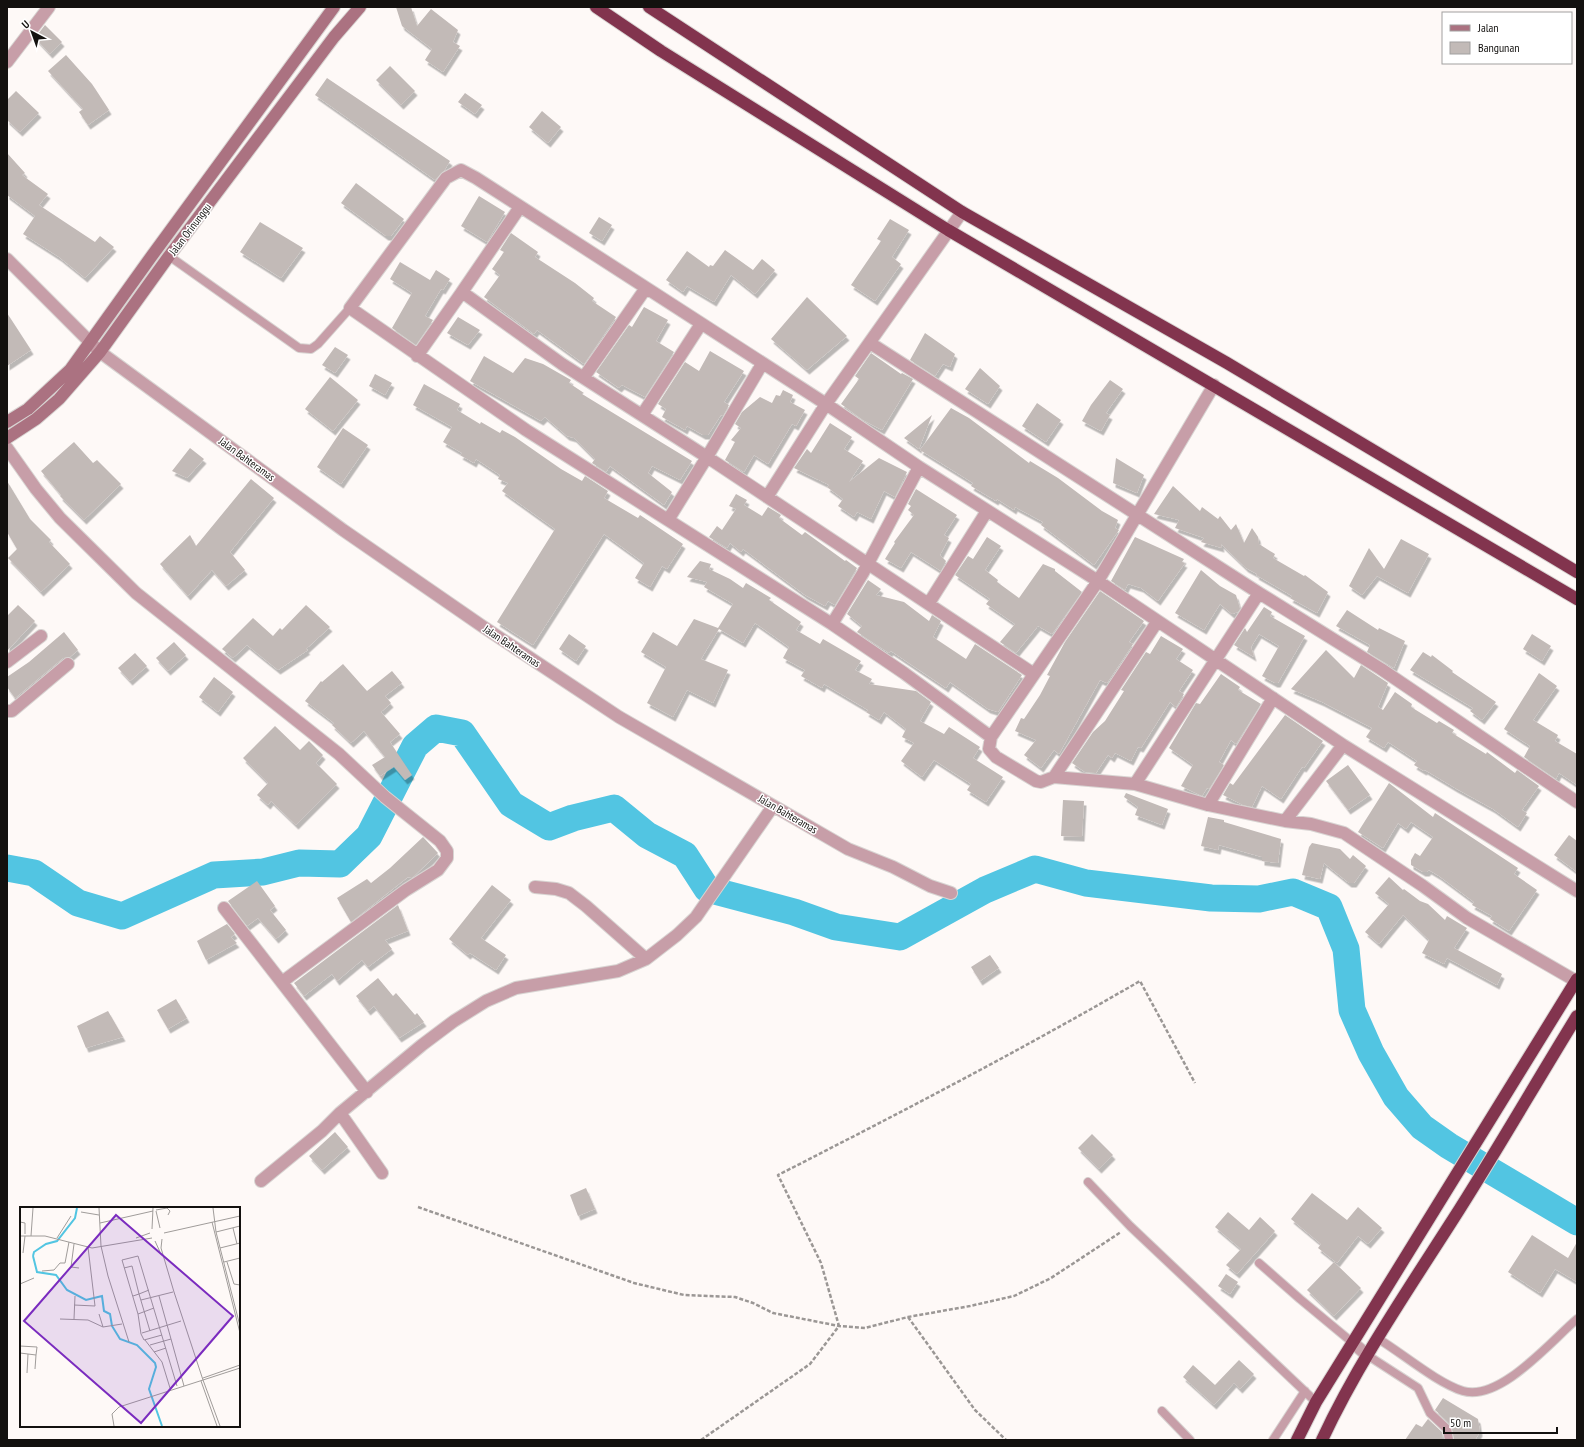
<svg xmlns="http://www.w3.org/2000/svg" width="1584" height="1447" font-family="'PT Sans Narrow',sans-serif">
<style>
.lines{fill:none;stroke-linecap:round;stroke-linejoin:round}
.river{stroke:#52c5e2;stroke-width:27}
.building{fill:#c2bab7;filter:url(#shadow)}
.lane-casing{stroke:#d8d4d2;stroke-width:10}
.street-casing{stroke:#d8d4d2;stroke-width:14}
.secondary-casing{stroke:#d8d4d2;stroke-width:14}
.highway-casing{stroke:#d8d4d2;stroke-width:14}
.path{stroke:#9b9795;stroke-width:2.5;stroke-dasharray:4 2;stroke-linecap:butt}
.lane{stroke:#c79ea8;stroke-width:8}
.street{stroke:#c79ea8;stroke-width:12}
.secondary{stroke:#ab7281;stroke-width:12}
.highway{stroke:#82344e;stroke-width:12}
.labels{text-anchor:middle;stroke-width:3;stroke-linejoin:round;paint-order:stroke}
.street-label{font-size:11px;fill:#13110f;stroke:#fff}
.inset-river{fill:none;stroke:#52c5e2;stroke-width:2}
.inset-road{fill:none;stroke:#a09c9a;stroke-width:1}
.view{fill:#7b2cbf;fill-opacity:0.15;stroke:#7b2cbf;stroke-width:2}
.inset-edge{fill:none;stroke:#13110f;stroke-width:2}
</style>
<defs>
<filter id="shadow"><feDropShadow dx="2.5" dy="4.5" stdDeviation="0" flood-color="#0004"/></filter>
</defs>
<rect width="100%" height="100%" fill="#fef9f7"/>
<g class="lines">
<path class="river" d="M 7,868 L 34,873 L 78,903 L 122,916 L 214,875 L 263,872 L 299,863 L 340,864 L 369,836 L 415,746 L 436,728 L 462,733 L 511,804 L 549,827 L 573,818 L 614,808 L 647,835 L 685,855 L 707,889 L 794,912 L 836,927 L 900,937 L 985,890 L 1035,869 L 1086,883 L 1211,898 L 1259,899 L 1293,892 L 1329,907 L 1346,949 L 1352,1010 L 1371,1053 L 1396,1097 L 1422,1127 L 1449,1146 L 1577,1222"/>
</g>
<path class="building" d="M 396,7 L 411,7 L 417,26 L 431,9 L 458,30 L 453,42 L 460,46 L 443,72 L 425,60 L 432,49 L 402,26 Z
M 45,25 L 62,42 L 50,54 L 35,38 Z
M 66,55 L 92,84 L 109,110 L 88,125 L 79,112 L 83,109 L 48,71 Z
M 390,66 L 415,91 L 401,105 L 376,80 Z
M 327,78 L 450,161 L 444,171 L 435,180 L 315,95 Z
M 16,91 L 39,113 L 20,132 L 7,120 L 7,100 Z
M 465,93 L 482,105 L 475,114 L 458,102 Z
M 542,111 L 561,127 L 548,143 L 529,127 Z
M 7,153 L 25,173 L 22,175 L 48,194 L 39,205 L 95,242 L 100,236 L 114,247 L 85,278 L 59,257 L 23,234 L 35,216 L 7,195 Z
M 356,183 L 404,219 L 391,236 L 386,236 L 341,203 Z
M 479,196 L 505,212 L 487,242 L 461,226 Z
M 599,217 L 612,225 L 602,241 L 589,233 Z
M 890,219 L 909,230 L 892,257 L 901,264 L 875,301 L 851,285 L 881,241 L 877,239 Z
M 260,222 L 303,248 L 281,278 L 240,252 Z
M 511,233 L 538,252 L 535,257 L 575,283 L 594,298 L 592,301 L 616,317 L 584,364 L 537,330 L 534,334 L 484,297 L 500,275 L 492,269 L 504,252 L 500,250 Z
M 725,250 L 753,270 L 762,259 L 775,270 L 755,294 L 731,275 L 714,302 L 687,286 L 683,292 L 666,280 L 687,251 L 709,267 L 710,265 L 713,266 Z
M 400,262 L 430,280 L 436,270 L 450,279 L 443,290 L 441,289 L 425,316 L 433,320 L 416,345 L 392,328 L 412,293 L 390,279 Z
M 807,297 L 847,336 L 807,370 L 771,339 Z
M 644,307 L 668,320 L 656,341 L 674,352 L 645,397 L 622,385 L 619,388 L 596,372 L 629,325 L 632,327 Z
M 7,313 L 31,350 L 7,366 Z
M 458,317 L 480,330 L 468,345 L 447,333 Z
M 925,333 L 955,354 L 950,367 L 943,364 L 935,376 L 910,360 Z
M 335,347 L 348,355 L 335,373 L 322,365 Z
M 710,351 L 744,371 L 724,402 L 729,405 L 723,416 L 721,415 L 708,435 L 703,435 L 687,426 L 685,430 L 662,417 L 666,409 L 658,404 L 685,362 L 699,371 Z
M 871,353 L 901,374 L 902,373 L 913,379 L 882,430 L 863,420 L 841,404 L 859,379 L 855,376 Z
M 484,356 L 513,373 L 525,358 L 543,364 L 571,380 L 569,383 L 584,393 L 582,394 L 692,461 L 680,480 L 652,466 L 648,473 L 672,492 L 664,505 L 610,466 L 606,472 L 592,463 L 595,459 L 574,438 L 567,436 L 545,417 L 541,421 L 470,381 Z
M 980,368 L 1000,386 L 988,404 L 965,389 Z
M 375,374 L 392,383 L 385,395 L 369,386 Z
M 330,377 L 358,400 L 333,431 L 305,409 Z
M 1110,380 L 1123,389 L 1106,413 L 1110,415 L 1101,431 L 1082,421 L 1091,405 Z
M 424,384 L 460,404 L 457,410 L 480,424 L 481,422 L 500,433 L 502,430 L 515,437 L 561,469 L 582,481 L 585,476 L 608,491 L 604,498 L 638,518 L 640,515 L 683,544 L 667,569 L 662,566 L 650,587 L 635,578 L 644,563 L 604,534 L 533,645 L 497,622 L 555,529 L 502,491 L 508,483 L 498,479 L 500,475 L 476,459 L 474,463 L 460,455 L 462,453 L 443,442 L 452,427 L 413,405 Z
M 783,390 L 793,395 L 790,402 L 805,410 L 796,426 L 792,424 L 768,464 L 754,455 L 744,472 L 725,460 L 735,442 L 731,440 L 741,428 L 735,424 L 742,412 L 760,397 L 772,403 L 776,395 L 780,396 Z
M 1037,403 L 1061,420 L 1046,442 L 1022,426 Z
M 951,408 L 969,418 L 1029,463 L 1030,461 L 1058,478 L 1102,511 L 1118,520 L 1115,528 L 1119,530 L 1094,565 L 1041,525 L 1043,522 L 1015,507 L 1014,510 L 997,499 L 996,501 L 971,486 L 973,483 L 920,450 Z
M 932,415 L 919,449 L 904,438 Z
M 830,423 L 852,437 L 844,449 L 863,461 L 849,482 L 879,458 L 907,472 L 895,497 L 884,491 L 871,519 L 857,512 L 854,517 L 838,506 L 843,499 L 827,487 L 829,485 L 794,468 L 807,449 L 811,453 Z
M 343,428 L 368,445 L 341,484 L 317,467 Z
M 74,442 L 93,463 L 97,460 L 121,484 L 84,520 L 60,496 L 61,495 L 41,471 Z
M 190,448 L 204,459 L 187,478 L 172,471 Z
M 1116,458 L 1144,475 L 1137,493 L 1113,483 Z
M 251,479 L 274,498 L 230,552 L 245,570 L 226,586 L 212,570 L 188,596 L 160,564 L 190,535 L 196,546 Z
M 7,481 L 30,519 L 51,540 L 49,542 L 70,564 L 41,592 L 8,558 L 17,549 L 7,532 Z
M 1173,486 L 1200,511 L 1202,507 L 1218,519 L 1220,516 L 1231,530 L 1236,524 L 1244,543 L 1252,528 L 1258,537 L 1259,544 L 1275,554 L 1273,558 L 1304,576 L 1305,575 L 1328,592 L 1317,613 L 1290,598 L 1292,596 L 1256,575 L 1257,574 L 1246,568 L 1221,544 L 1222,548 L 1201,542 L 1204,538 L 1175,528 L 1179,520 L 1154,514 Z
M 916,489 L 957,515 L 944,535 L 949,538 L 940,555 L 946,561 L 941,571 L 911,552 L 901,568 L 885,559 L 895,543 L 894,542 L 914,515 L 908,510 L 911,506 L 908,504 Z
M 736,494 L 747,500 L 744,505 L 762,516 L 768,507 L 781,515 L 779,518 L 802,535 L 805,532 L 845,561 L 846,560 L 857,568 L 835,605 L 828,601 L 825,606 L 805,595 L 743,549 L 741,552 L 730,543 L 727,548 L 709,537 L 717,526 L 722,530 L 736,509 L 729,506 Z
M 987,537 L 1001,546 L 985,570 L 998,580 L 997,582 L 1019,598 L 1043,564 L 1055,569 L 1055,571 L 1082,592 L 1052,634 L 1038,626 L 1016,653 L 1000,642 L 1015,624 L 986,604 L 990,599 L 955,575 L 968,556 L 973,559 Z
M 1135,537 L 1184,559 L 1182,562 L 1185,563 L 1158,601 L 1141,588 L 1128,584 L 1125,590 L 1111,581 Z
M 1401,539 L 1429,554 L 1408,593 L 1377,576 L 1362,595 L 1349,586 L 1369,548 L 1384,569 Z
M 700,561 L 711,564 L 709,569 L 730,579 L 743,588 L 746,583 L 771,598 L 769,600 L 801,622 L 796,630 L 820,644 L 823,639 L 861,661 L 855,670 L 872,679 L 869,684 L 916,691 L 931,702 L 920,721 L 944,734 L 949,727 L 980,747 L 973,758 L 1003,777 L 986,802 L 967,790 L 971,784 L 934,760 L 922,777 L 901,761 L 914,743 L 902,737 L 906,729 L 884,712 L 879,720 L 866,712 L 868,710 L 824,684 L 822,688 L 801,676 L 805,670 L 783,658 L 789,647 L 755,623 L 743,643 L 719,629 L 701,659 L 728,670 L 713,703 L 687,690 L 673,717 L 647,703 L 666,667 L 641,652 L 653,632 L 677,646 L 694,619 L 718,628 L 733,604 L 704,587 L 707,582 L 687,577 Z
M 1201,570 L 1220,586 L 1236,595 L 1240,609 L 1238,612 L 1232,614 L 1220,604 L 1204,630 L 1175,613 Z
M 868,580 L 881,589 L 876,595 L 904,602 L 929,621 L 932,615 L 941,621 L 933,637 L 966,659 L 975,644 L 1022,675 L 998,712 L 988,709 L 950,682 L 946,688 L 891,651 L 889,653 L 857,632 L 862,626 L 847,614 Z
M 1100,591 L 1144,621 L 1129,642 L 1133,644 L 1107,683 L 1100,680 L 1059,754 L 1054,750 L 1041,768 L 1024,755 L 1036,740 L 1015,731 L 1021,718 L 1024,719 L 1040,695 L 1050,676 L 1047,675 L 1065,642 Z
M 18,605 L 35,621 L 7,651 L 7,616 Z
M 306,605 L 330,627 L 306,649 L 308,650 L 278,670 L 247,645 L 233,658 L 222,649 L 253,618 L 273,636 L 280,628 L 282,630 Z
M 1264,607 L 1272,612 L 1270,616 L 1305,636 L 1278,683 L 1275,683 L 1262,676 L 1279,646 L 1259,634 L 1251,647 L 1254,657 L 1234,645 L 1245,628 L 1247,632 Z
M 1347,610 L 1378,630 L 1379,628 L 1405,641 L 1394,668 L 1367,652 L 1370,645 L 1336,626 Z
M 64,632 L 78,650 L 70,657 L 63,658 L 15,698 L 7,687 L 7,677 L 29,662 Z
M 569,634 L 586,646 L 576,661 L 559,649 Z
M 1532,634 L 1551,646 L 1542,661 L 1523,649 Z
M 1161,636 L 1183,649 L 1176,659 L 1193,670 L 1179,691 L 1184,694 L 1176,707 L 1170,702 L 1141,748 L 1138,747 L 1131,761 L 1115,753 L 1112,758 L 1108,755 L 1096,773 L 1085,772 L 1072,763 L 1093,732 L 1105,721 L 1124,691 L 1121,690 L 1146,652 L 1150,654 Z
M 174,642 L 186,655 L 168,671 L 156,658 Z
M 1326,650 L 1354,678 L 1361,665 L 1388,683 L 1378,707 L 1383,710 L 1395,692 L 1412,704 L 1411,707 L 1437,723 L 1439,721 L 1454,730 L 1452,733 L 1486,754 L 1487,752 L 1515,773 L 1517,770 L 1539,786 L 1522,810 L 1527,813 L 1518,827 L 1493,809 L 1455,788 L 1425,770 L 1424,771 L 1414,765 L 1417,761 L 1388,742 L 1384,748 L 1366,737 L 1372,728 L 1322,702 L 1291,689 Z
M 1423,652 L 1431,657 L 1432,655 L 1453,671 L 1452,672 L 1496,702 L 1482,720 L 1470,711 L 1473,708 L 1410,670 Z
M 135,653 L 147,666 L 130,681 L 118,668 Z
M 343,664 L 367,691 L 392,671 L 402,683 L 385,696 L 391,703 L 381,712 L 400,734 L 390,742 L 412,775 L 405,780 L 394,767 L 380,776 L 372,765 L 385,757 L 364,731 L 351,743 L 332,725 L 334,723 L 305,701 L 321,681 L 322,682 Z
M 1539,673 L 1557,686 L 1533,720 L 1558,735 L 1555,741 L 1577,754 L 1577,785 L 1559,773 L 1556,779 L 1524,757 L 1530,746 L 1504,729 Z
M 1221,674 L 1240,687 L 1238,690 L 1261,704 L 1236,744 L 1231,740 L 1219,762 L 1224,765 L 1209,789 L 1207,788 L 1202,796 L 1181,786 L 1193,765 L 1169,748 L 1196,703 L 1200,704 Z
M 214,677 L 233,692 L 218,712 L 199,697 Z
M 1285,715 L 1323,741 L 1304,768 L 1302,767 L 1281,799 L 1262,786 L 1252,807 L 1243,805 L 1223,795 L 1230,783 L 1233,785 Z
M 275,726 L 300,750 L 309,741 L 323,755 L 316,763 L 337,784 L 296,825 L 271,801 L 268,805 L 257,795 L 268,783 L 243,758 Z
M 1348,765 L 1370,795 L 1348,810 L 1326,781 Z
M 1389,783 L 1433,817 L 1435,813 L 1518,868 L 1514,874 L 1537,890 L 1509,931 L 1490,919 L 1492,916 L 1472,905 L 1474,902 L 1439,876 L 1429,870 L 1427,872 L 1423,872 L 1411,865 L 1411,860 L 1415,853 L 1420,856 L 1433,837 L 1411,822 L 1406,829 L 1398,823 L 1383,848 L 1358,832 Z
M 1126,793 L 1168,809 L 1162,825 L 1135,815 L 1138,807 L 1124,797 Z
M 1063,800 L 1084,801 L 1082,837 L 1061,836 Z
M 1208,817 L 1224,820 L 1224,822 L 1281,839 L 1278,863 L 1262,861 L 1262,857 L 1219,845 L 1218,850 L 1201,846 Z
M 1569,835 L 1577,841 L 1577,872 L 1554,855 Z
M 423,837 L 438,853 L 412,878 L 408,877 L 351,922 L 337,898 L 367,879 L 371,883 L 390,868 Z
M 1312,843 L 1340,849 L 1350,859 L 1353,855 L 1366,866 L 1354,883 L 1349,883 L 1324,863 L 1320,879 L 1302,875 L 1309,847 Z
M 1389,877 L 1403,890 L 1404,889 L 1420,901 L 1428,904 L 1445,920 L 1447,916 L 1467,928 L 1454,948 L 1502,974 L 1497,985 L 1447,958 L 1444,964 L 1422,953 L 1429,940 L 1403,915 L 1379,944 L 1365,932 L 1389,904 L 1375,893 Z
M 257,881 L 275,906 L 270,910 L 286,930 L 276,939 L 258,918 L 247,926 L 228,901 Z
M 492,885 L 511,900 L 481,938 L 506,955 L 496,970 L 470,953 L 468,955 L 449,939 Z
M 398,905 L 408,931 L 385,940 L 392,949 L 368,967 L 362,960 L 337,981 L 332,974 L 304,996 L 294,983 Z
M 227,924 L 235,934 L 231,937 L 237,943 L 206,960 L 197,941 Z
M 990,955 L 999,968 L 980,981 L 971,967 Z
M 378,978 L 393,996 L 396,993 L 415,1015 L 417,1013 L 424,1022 L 399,1038 L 374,1006 L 368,1011 L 356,996 Z
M 176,999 L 187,1018 L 168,1029 L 157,1010 Z
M 108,1011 L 123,1037 L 86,1048 L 77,1026 Z
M 335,1132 L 348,1147 L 322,1170 L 309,1156 Z
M 1092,1134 L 1113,1155 L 1099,1169 L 1078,1148 Z
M 586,1188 L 595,1209 L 578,1216 L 570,1195 Z
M 1312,1193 L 1347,1220 L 1358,1207 L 1382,1228 L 1368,1244 L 1358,1236 L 1337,1263 L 1318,1248 L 1321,1244 L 1291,1219 Z
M 1228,1212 L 1249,1230 L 1260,1217 L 1275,1231 L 1237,1274 L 1226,1265 L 1241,1249 L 1215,1227 Z
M 1532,1235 L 1568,1258 L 1577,1242 L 1577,1282 L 1555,1269 L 1540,1293 L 1508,1272 Z
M 1334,1262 L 1361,1288 L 1334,1316 L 1307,1290 Z
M 1226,1274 L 1238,1282 L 1230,1294 L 1218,1286 Z
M 1239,1360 L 1254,1374 L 1240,1389 L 1234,1383 L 1214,1405 L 1183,1377 L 1193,1365 L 1215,1385 Z
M 1443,1398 L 1478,1419 L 1480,1432 L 1475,1440 L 1454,1440 L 1451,1425 L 1435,1410 Z
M 1428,1419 L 1442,1432 L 1443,1440 L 1405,1440 L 1416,1424 L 1422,1427 Z"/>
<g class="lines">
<defs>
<path id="lane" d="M 169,256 L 299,348 L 311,349 L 318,344 L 350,308
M 1088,1182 L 1130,1226 L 1316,1402
M 1259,1263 L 1300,1299 L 1353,1343
M 1377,1338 C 1402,1353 1437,1383 1463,1391 C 1500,1402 1551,1341 1577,1319
M 1367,1355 L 1418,1388 L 1430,1413 L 1447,1429 L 1449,1440
M 1162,1411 L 1190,1440
M 1273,1440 L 1305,1391"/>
<path id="street" d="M 7,62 L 49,7
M 7,259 L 100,352 L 343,530 L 482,626 L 619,717 L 848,849 L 893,867 L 930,886 L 951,893
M 462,292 L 520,207
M 870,343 L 1259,593
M 417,356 L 462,292 L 562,364 L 707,457 L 762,364
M 584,377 L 646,288
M 642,415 L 701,324
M 7,448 L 36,489 L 60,518 L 136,593 L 339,754 L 385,797 L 440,841 L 447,851 L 447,858 L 438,870 L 406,890 L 282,982
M 919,467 L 863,573 L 832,624 L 904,673 L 991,737 L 989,749 L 996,757 L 1036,781 L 1041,782 L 1054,777 L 1157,622
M 767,497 L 826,404 L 962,212
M 668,520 L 707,457 L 1034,674
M 929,603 L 987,511
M 832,624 L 526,430 L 350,308 L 446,178 L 461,170 L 476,178 L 826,404 L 919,467 L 1098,581 L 1343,745 L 1577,891
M 7,662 L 41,636
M 7,711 L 12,711 L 68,664
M 991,737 L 1098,581 L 1214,385
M 1054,777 L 1135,784 L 1208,805 L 1285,821 L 1311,824 L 1344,833 L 1423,886 L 1467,918 L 1576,981
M 1135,784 L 1259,593 L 1381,669 L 1577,802
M 1208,805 L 1273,698
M 1285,821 L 1343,745
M 224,908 L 367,1092
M 646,959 L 677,935 L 696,917 L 773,806
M 340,1113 L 382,1173
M 261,1181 L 322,1131 L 340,1113 L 422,1045 L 454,1021 L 486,1001 L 516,988 L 618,971 L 646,959 L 586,906 L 569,893 L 556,889 L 535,887
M 1353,1343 L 1367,1355"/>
<path id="secondary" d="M 7,422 L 28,409 L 70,370 L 151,257 L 334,7
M 7,438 L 36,419 L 59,399 L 100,352 L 169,256 L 334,37 L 360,7"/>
<path id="highway" d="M 596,7 L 661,51 L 948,230 L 1577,599
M 649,7 L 962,212 L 1227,363 L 1577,572
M 1297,1440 L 1316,1402 L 1577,979
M 1322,1440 C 1358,1363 1406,1293 1452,1221 C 1495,1154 1535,1084 1577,1016"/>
</defs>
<use href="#lane" class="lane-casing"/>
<use href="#street" class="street-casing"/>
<use href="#secondary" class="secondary-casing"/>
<use href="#highway" class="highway-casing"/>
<path class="path" d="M 418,1207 L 634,1283 L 684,1295 L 735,1297 L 753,1303 L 773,1313 L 839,1326 L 865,1328 L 908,1317 L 970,1306 L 1014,1296 L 1051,1278 L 1121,1232
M 908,1317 L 975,1410 L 1006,1440
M 701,1440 L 810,1364 L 839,1326 L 821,1263 L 778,1175 C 900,1113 1021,1050 1140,981 L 1195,1083"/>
<use href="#lane" class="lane"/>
<use href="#street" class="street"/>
<use href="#secondary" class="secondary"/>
<use href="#highway" class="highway"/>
</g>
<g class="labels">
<g class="street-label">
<text transform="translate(190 229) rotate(-53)" y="4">Jalan Orinunggu</text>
<text transform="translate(247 459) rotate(36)" y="4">Jalan Bahteramas</text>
<text transform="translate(512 646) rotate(34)" y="4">Jalan Bahteramas</text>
<text transform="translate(788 814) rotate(30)" y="4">Jalan Bahteramas</text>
</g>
</g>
<g transform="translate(20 1207)">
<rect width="220" height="220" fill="#fef9f7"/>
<path class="inset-river" d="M 13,49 L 17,65 L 36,68 L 47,83 L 66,93 L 82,89 L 84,104 L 90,107 L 92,119 L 100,132 L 117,138 L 135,156 L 136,160 L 129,182 L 142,219M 13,49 L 14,45 L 26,37 L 37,34 L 55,11 L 57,1"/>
<path class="inset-road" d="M 79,1 L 81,39 L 88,69 L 109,135M 193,1 L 196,25 L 220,119M 136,3 L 147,1 L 150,4 L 148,8M 136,4 L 140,21M 61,5 L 79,8M 0,15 L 5,16 L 5,27M 192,15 L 220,126M 80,16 L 133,4M 213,21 L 217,37M 132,22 L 133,1M 196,25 L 220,19M 144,26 L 220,9M 0,29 L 25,29 L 72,41 L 132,31M 11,29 L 13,1M 37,31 L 51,9M 116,31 L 130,26M 135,34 L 140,45M 54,37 L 51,60 L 59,61M 200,41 L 220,36M 3,46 L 5,29M 204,55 L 220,51M 207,55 L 214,77 L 220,78M 104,61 L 112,59 L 119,87 L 129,83M 22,64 L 34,63 L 40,56 L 45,56 L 49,35M 0,77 L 14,71M 113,89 L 119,87 L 130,124M 139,89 L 151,132M 121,93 L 153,85M 54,98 L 75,99 L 68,40M 134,101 L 118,107 L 121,127 L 124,133 L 142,128M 118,107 L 102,53 L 118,49 L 157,179M 40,112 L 68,113 L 83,120 L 79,107M 54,112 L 55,89M 83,120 L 102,117M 122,126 L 161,114M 125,133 L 142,155 L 150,181M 130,138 L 151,132 L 164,179M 0,139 L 17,140 L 16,148M 134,145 L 146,141M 0,146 L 16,148 L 15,162M 7,166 L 8,147M 183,171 L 220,158M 181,174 L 197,219M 94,219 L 92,207 L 99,200 L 183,173 L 154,85 L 141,41 L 142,32M 200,219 L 183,173 L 220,161"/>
<path class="view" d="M 96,8 L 213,109 L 121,216 L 4,114 Z"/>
<rect width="220" height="220" class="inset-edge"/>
</g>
<rect width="1584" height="1447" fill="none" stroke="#13110f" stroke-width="16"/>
<rect x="1442" y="12" width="130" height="52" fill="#ffffff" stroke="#a1a09f"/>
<rect x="1450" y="25" width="20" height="6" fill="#ab7281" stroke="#a1a09f"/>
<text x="1478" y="32" font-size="12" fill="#13110f">Jalan</text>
<rect x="1450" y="42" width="20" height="12" fill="#c2bab7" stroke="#a1a09f"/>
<text x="1478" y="52" font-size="12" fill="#13110f">Bangunan</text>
<g transform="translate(32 32) rotate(319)" stroke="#ffffff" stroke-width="3" paint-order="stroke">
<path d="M0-3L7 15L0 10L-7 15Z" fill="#13110f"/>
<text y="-6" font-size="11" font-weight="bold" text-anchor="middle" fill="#13110f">U</text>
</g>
<path d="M1444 1427v6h113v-6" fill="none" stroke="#13110f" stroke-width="2"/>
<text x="1450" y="1427" font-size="12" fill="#13110f" stroke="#ffffff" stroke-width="3" paint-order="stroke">50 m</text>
</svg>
